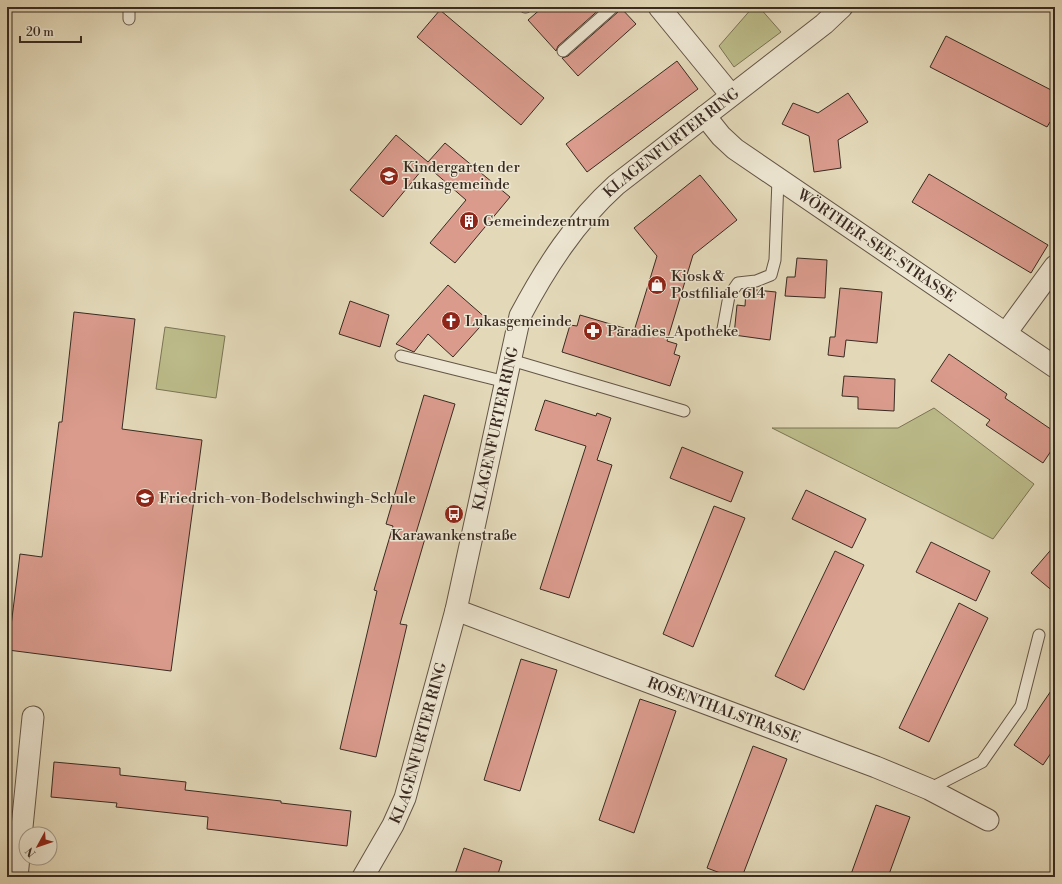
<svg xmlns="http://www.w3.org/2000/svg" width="1062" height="884" font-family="'Libre Bodoni',serif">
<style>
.green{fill:#bcbc8a;stroke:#7a7456}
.building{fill:#da9b8d;stroke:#392b21}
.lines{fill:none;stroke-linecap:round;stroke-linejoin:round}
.service-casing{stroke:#645647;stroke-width:13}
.minor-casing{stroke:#645647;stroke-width:23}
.service{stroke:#ede6d2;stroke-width:11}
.minor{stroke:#ede6d2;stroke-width:21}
.labels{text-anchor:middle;stroke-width:3;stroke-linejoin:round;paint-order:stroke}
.street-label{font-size:15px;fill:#392b21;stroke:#ede6d2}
.poi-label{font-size:15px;fill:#392b21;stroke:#ede6d2;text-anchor:start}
</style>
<rect width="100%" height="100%" fill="#e3d9b9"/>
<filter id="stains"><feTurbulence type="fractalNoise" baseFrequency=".005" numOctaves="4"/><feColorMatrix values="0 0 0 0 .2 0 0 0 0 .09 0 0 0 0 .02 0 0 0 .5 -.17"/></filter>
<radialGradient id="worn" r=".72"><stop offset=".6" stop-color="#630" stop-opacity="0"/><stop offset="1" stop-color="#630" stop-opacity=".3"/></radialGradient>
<path class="green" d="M 753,7 L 759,7 L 781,32 L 734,67 L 719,46 Z
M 165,327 L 225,336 L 216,398 L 156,389 Z
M 934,408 L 1034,484 L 993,539 L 772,428 L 898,428 Z"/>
<path class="building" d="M 543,7 L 602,7 L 558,46 L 556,51 L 528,20 Z
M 620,7 L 636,24 L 578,76 L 562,58 L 568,56 L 618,12 Z
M 440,10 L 544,98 L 521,125 L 417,37 Z
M 946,36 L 1055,92 L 1055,124 L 1050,122 L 1047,127 L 930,67 Z
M 677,61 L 698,89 L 587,172 L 566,144 Z
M 848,93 L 868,122 L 838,140 L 841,168 L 814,172 L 809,136 L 782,124 L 793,103 L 818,113 Z
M 396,135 L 428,162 L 445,143 L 510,197 L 455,263 L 430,243 L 466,200 L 426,165 L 383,217 L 350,190 Z
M 929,174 L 1048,245 L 1031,273 L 912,202 Z
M 700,175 L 737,220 L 693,255 L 667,341 L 677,344 L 674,354 L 680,356 L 670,386 L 562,352 L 570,325 L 577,326 L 580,315 L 634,331 L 657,256 L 634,228 Z
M 797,258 L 827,260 L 825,298 L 785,296 L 787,277 L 795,277 Z
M 448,285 L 487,319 L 453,357 L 428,334 L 414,352 L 396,344 Z
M 840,288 L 882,292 L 877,343 L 846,340 L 844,357 L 828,355 L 830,337 L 835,337 Z
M 746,289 L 776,292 L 770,340 L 734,335 L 737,305 L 745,306 Z
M 350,301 L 389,315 L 380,347 L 339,334 Z
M 74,312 L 135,319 L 122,429 L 202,440 L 171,671 L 8,650 L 20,554 L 42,557 L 59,422 L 62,422 Z
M 949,354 L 1007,394 L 1005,398 L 1055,432 L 1055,445 L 1043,463 L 986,425 L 990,420 L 931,381 Z
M 844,376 L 895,379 L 894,411 L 858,409 L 858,397 L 842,396 Z
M 424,395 L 455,404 L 416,533 L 426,535 L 400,624 L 407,625 L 376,757 L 340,749 L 377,591 L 374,590 L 393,526 L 386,524 Z
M 545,400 L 596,416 L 597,413 L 611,418 L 597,460 L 612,465 L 569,598 L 540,589 L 586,446 L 535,430 Z
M 682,447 L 743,472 L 731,502 L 670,478 Z
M 806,490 L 866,519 L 852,548 L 792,519 Z
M 714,506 L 745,518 L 693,647 L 663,634 Z
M 931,542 L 990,571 L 976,601 L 916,572 Z
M 1055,545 L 1055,593 L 1031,573 Z
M 835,551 L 864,565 L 804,690 L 775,676 Z
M 959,603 L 988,618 L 929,742 L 899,728 Z
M 521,659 L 557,670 L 520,791 L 484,780 Z
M 1055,685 L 1055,747 L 1043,765 L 1014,745 Z
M 640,699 L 676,711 L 634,833 L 599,820 Z
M 753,746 L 787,759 L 742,877 L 731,877 L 707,868 Z
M 54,762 L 120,768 L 120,775 L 186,782 L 185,790 L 281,801 L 281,803 L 351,811 L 347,846 L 207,829 L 208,817 L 116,807 L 117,803 L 51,797 Z
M 876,805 L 910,817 L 888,877 L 850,877 Z
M 464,848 L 502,861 L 497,877 L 454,877 Z"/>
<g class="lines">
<defs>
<path id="service" d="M 525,7 L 526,7
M 129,19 L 129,7
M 563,51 L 613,7
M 723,329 L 729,296 L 738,283 L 756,281 L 771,275 L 775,260 L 778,179
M 401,356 L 506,382
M 511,360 L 684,411
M 929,789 L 982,762 L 1021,706 L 1039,635"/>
<g id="minor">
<path d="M 659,7 L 731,95"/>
<path id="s1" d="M 705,116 L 721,136 L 735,149 L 1055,367"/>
<path d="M 1006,333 L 1055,266"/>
<path id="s2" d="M 456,610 L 876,767 L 929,789 L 988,820"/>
<path d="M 17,877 L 33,717"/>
<path id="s3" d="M 363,877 L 393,825 L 405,798 L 456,610 L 520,316 C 546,267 575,222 616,185 L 824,24 L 842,7"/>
</g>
</defs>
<use href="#service" class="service-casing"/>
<use href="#minor" class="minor-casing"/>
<use href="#service" class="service"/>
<use href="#minor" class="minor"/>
</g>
<defs>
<symbol id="school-disc" viewBox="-11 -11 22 22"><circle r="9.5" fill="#8f2418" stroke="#ede6d2"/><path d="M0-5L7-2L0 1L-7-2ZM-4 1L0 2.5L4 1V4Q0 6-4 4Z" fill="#fff"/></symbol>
<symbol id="building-disc" viewBox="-11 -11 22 22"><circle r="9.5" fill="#8f2418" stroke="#ede6d2"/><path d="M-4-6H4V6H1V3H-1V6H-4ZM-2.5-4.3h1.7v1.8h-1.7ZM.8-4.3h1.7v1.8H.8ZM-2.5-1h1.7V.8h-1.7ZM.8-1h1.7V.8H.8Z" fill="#fff"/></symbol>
<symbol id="shop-disc" viewBox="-11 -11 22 22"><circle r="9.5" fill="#8f2418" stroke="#ede6d2"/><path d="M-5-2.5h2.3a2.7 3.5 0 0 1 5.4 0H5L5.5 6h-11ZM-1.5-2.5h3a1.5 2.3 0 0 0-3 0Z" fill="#fff"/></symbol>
<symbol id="church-disc" viewBox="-11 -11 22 22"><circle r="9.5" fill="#8f2418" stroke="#ede6d2"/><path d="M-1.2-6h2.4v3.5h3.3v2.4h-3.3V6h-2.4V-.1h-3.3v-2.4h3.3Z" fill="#fff"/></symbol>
<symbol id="pharmacy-disc" viewBox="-11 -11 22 22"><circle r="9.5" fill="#8f2418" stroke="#ede6d2"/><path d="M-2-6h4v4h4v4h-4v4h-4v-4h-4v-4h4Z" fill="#fff"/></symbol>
<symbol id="bus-disc" viewBox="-11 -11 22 22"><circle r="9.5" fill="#8f2418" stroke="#ede6d2"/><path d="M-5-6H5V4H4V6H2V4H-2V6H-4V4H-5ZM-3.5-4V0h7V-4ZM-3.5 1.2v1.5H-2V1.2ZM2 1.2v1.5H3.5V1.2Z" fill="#fff"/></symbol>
</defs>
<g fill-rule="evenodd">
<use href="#school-disc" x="378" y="165" width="22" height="22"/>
<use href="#building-disc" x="458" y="210" width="22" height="22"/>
<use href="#shop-disc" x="646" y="274" width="22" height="22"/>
<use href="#church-disc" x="440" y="310" width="22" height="22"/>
<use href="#pharmacy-disc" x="582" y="320" width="22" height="22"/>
<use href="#school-disc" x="134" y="487" width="22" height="22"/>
<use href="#bus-disc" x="443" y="503" width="22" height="22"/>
</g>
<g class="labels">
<g class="street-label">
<text dy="5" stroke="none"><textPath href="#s3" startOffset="818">KLAGENFURTER RING</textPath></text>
<text dy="5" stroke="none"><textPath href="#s1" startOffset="216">WÖRTHER-SEE-STRASSE</textPath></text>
<text dy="5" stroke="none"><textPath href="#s3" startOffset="470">KLAGENFURTER RING</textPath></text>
<text dy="5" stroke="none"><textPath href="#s2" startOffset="286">ROSENTHALSTRASSE</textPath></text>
<text dy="5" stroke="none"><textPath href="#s3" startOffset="146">KLAGENFURTER RING</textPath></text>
</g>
<g class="poi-label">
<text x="403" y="172">Kindergarten der<tspan x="403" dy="17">Lukasgemeinde</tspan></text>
<text x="483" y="226">Gemeindezentrum</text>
<text x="671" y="281">Kiosk &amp;<tspan x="671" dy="17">Postfiliale 614</tspan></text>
<text x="465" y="326">Lukasgemeinde</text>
<text x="607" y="336">Paradies_Apotheke</text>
<text x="159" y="503">Friedrich-von-Bodelschwingh-Schule</text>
<text x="454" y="540" text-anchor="middle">Karawankenstraße</text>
</g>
</g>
<rect width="1062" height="884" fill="none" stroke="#e3d9b9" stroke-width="24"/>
<rect x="8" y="8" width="1046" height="868" fill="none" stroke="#392b21" stroke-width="2"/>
<rect x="12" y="12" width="1038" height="860" fill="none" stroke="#392b21"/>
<g transform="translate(38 846) rotate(230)"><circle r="19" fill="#ede6d2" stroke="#a59b8b"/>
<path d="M0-3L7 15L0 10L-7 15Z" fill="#8f2418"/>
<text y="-6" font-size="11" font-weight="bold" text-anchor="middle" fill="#392b21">N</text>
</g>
<path d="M20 36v6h61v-6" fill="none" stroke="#392b21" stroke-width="2"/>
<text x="26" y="36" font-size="12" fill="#392b21" stroke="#ede6d2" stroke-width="3" paint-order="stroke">20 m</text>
<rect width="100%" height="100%" filter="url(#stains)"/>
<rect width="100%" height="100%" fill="url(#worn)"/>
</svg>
